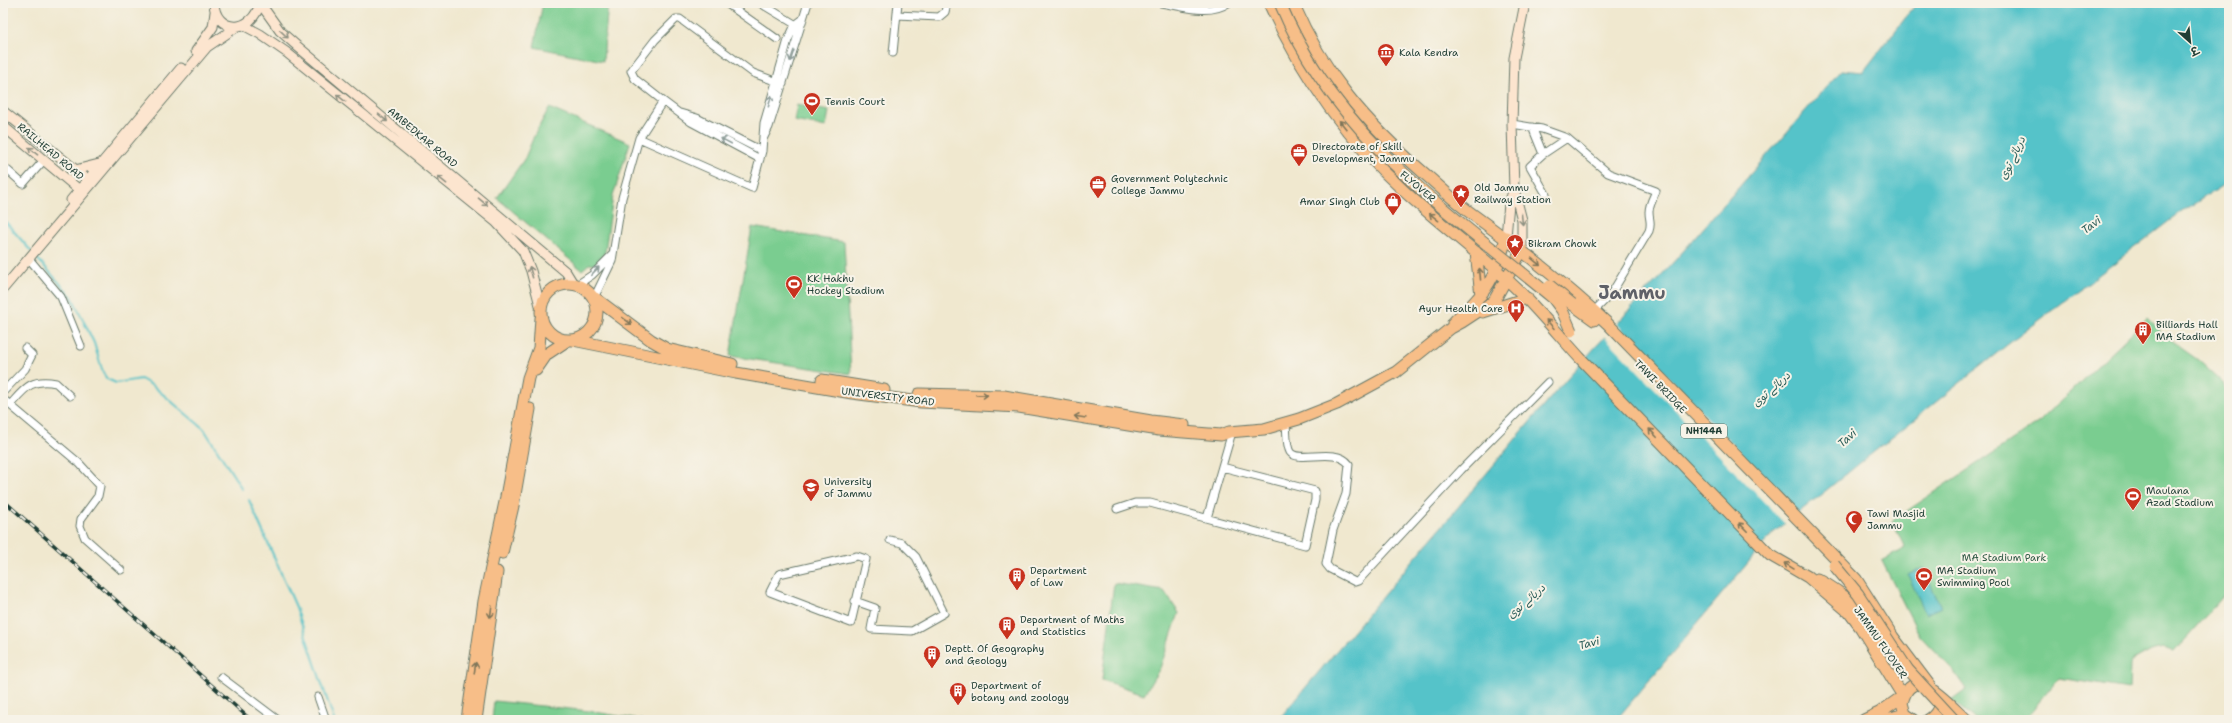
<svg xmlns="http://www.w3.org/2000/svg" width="2232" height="723" font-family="'Shantell Sans','Playpen Sans Arabic','Playpen Sans Deva',sans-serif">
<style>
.green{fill:#7acd90;stroke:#4c8562}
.water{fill:#55c3c9;stroke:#3a807e}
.pier{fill:#f0e8cf}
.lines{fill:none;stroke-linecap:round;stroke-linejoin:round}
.stream{stroke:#55c3c9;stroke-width:2}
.street-casing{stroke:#68796a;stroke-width:9}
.secondary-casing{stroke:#68796a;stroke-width:11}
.primary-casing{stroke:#68796a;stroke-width:13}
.street{stroke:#fff;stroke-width:7}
.secondary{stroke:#fce5cf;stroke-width:9}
.primary{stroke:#f7be88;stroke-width:11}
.rail-casing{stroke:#1f3d34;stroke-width:3.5}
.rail{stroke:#f7f3e8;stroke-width:2;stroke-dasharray:6;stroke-linecap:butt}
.primary-bridge-casing{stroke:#68796a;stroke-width:13;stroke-linecap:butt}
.primary-bridge{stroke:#f7be88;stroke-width:11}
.oneway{stroke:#8e9182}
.oneway2{stroke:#8f9e9a}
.oneway3{stroke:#80775a}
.labels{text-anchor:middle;stroke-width:4;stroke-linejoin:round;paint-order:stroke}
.shield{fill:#f7f3e8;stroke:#60746a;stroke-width:1}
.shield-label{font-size:9px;font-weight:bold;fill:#1f3d34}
.poi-label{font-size:10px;fill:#1f3d34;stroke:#f7f3e8;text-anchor:start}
.street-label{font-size:10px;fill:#1f3d34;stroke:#f7f3e8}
.park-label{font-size:10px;fill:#315a46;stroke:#f7f3e8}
.water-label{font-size:11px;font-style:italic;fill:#2c5e59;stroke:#f7f3e8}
.town-label{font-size:18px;font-weight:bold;fill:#5f6168;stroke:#f7f3e8}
</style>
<rect width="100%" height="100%" fill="#f7f3e8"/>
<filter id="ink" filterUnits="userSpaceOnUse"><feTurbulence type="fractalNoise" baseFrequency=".025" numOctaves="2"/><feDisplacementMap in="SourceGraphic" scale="8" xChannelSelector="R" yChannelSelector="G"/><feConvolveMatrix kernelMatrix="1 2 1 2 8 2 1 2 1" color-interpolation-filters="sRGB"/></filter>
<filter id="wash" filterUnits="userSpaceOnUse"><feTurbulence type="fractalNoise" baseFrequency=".012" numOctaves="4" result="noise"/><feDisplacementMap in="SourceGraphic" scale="16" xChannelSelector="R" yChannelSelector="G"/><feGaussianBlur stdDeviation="0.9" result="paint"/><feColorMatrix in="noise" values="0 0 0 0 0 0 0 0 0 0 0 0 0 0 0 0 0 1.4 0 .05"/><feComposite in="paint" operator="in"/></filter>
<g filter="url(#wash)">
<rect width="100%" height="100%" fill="#f0e8cf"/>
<path class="green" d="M 543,3 L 608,3 L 603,61 L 534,47 Z
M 797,105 L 829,111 L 826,127 L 794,121 Z
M 549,108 L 630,143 L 613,196 L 605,252 L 598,265 L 589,264 L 582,270 L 497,198 L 525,158 L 534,136 Z
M 752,227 L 844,242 L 851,374 L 730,356 Z
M 2147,318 L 2167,338 L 2198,360 L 2223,383 L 2229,401 L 2229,590 L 2174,651 L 2163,648 L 2150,651 L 2134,660 L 2130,666 L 2129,689 L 2059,678 L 2024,720 L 1976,720 L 1951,700 L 1966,689 L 1951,668 L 1920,636 L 1882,561 L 1905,548 L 1892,521 L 2039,422 Z
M 1114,583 L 1164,591 L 1179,613 L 1160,668 L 1144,694 L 1102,680 Z
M 494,701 L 589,711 L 642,720 L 492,720 Z"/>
<path class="water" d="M 1917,3 L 2229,3 L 2229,181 L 2177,215 L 2007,345 L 1773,533 L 1616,720 L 1278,720 L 1568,377 L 1679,256 L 1841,70 L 1863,72 Z
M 1923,568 L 1941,607 L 1926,614 L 1908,575 Z"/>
<path class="pier" d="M 1615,322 L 1800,514 L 1786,525 L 1603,335 Z"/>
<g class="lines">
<path class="stream" d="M 3,219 L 31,251
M 35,256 L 72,297 L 94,343 L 103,373 L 107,379 L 116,383 L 141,379 L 153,386 L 204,429 L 242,489
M 249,500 L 296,607 L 334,720"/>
</g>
</g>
<g filter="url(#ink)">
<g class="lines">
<defs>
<path id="street" d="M 726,3 L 777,39
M 760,3 L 798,26
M 1161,3 C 1182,6 1209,16 1228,3
M 897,15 L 939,17 L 945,12 L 947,3
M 893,53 L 898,3
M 663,101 L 635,79 L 631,71 L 655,40 L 676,19 L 680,19 L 753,73 L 783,84
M 680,113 L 697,118 L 762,151
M 1512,124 L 1542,129 L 1567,138 L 1608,173 L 1656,191 C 1653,198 1649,204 1649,212 C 1649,220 1652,223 1649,231 L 1611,294 L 1594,311
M 1532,127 L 1543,154 L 1530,166 L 1546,194
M 639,138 L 752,188 L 762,151 L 764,123 L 776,82 L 788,40 L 795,25 L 803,19
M 763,139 L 769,127 L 808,3
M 1543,154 L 1567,138
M 3,166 L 23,184 L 44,160
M 30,260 L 61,297 L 81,346
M 577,285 L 592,275 L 612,255
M 594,298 L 612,261 L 622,198 L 639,138 L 663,101 L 691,122 L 760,159
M 3,392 L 25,369 L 32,355 L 25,348
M 3,399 L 79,463 L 100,486 L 98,496 L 81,519 L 80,526 L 85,538 L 121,570
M 10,405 C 25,388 31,378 56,383 L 70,396
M 1286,424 C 1287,432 1286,445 1290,452 C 1298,464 1336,446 1349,464 L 1346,494 L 1333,530 L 1326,564 L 1330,569 L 1355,582 L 1358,581 L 1461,470 L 1548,382
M 1117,509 L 1135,503 L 1150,503 L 1305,545 L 1315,500 L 1315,491 L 1222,467
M 1207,518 L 1232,432
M 857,556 L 866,559 L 851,623 L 770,592 L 779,574 Z
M 855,601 L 875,608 L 871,629 L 912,631 L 944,613 L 916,557 L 902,543 L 890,540
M 221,677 L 278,720
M 318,697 L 326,720"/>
<path id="secondary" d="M 214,3 C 215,33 252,35 260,3
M 260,3 L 280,31 L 297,46 L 566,272 L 574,285
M 243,25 L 260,34 L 286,52 L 496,222 L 523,251 L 531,271 L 541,309
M 196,51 L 213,27 L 215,12
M 3,111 L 92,183
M 3,126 L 83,193
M 75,170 L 99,164
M 1514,189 L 1522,220 L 1522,250
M 71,200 L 181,68
M 1506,237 L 1509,203 L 1514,189 L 1512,124 L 1514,58 L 1525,3
M 3,289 L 207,47 L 238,26"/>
<path id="primary" d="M 1269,3 C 1302,75 1346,138 1404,191 C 1441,225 1482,255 1518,290 C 1539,311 1559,335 1579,357 C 1642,423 1706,489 1770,555 L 1808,577 L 1849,612 L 1861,628 L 1903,696 L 1879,713 L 1864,720
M 1293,3 C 1324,75 1366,123 1425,174 C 1439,186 1453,200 1468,211 C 1516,246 1564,282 1607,323 L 1856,579 L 1893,637 L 1930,686
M 1476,252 L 1481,295
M541 312a28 28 0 1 1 56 0a28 28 0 1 1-56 0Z
M 595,298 L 651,340 L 667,349 L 732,364
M 1572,304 L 1594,320
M 1483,312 L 1527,298
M 1453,323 C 1460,314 1470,308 1477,299 C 1493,282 1501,260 1506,237
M 573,340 L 736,373 L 852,393 L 921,402 L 1019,407 L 1159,430 L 1221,435 L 1229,432 L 1264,429 L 1299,419 L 1337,404 L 1396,372 L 1451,328 L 1462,322 L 1494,301 L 1522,250
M 536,370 L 547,354 L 568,340
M 822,380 L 884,390
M 919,394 L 1004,396 L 1151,421 L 1184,425
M 502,553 L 513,506 L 530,409
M 1817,579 C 1850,596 1858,609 1878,640
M 467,720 L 484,601 L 505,502 L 528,378 L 539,348 L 541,318
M 476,720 L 497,572
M 1883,720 L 1905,714
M 1914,720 L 1905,714 L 1902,703 C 1913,658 1951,706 1967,720
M 1928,720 C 1937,715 1941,707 1938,697"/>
</defs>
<use href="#street" class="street-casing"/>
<use href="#secondary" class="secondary-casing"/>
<use href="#primary" class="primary-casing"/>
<use href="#street" class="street"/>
<use href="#secondary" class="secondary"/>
<use href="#primary" class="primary"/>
<defs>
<path id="rail" d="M 3,500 L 251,720"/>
</defs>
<use href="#rail" class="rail-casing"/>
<use href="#rail" class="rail"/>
<defs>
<path id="primary-bridge" d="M 1280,3 C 1335,136 1447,210 1553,298 L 1562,310 L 1571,331
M 1550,286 L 1572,304
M 1834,565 L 1858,594 L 1908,670 L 1954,720"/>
</defs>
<use href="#primary-bridge" class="primary-bridge-casing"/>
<use href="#primary-bridge" class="primary-bridge"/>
</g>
<defs><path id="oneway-shaft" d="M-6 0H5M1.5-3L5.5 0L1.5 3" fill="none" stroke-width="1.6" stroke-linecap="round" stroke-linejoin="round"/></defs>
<g class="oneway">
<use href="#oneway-shaft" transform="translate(284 34) rotate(44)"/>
<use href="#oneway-shaft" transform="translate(341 98) rotate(-141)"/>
<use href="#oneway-shaft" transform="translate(383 118) rotate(40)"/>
<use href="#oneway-shaft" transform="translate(33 151) rotate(-140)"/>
<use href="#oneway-shaft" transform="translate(442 180) rotate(-141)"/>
<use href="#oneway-shaft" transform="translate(483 202) rotate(40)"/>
<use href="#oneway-shaft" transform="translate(1522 219) rotate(84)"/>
<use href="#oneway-shaft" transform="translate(531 272) rotate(-106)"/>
</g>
<g class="oneway2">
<use href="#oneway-shaft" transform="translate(792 56) rotate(109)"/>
<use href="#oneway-shaft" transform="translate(770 101) rotate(-74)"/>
<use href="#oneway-shaft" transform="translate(726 141) rotate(-152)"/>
<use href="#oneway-shaft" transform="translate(595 271) rotate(-46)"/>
</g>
<g class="oneway3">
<use href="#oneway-shaft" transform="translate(1343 125) rotate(-129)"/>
<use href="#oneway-shaft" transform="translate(1434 217) rotate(-141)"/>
<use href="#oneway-shaft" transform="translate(1536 262) rotate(40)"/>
<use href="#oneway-shaft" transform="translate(1480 274) rotate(-95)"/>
<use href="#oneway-shaft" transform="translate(627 321) rotate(36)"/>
<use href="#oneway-shaft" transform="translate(1550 324) rotate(-132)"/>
<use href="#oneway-shaft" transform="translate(982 395) rotate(1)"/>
<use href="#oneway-shaft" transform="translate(1080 417) rotate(-171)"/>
<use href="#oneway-shaft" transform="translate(1653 433) rotate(-134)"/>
<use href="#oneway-shaft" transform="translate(1743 527) rotate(-134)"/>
<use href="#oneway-shaft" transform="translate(1789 566) rotate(-149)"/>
<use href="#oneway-shaft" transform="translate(491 612) rotate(98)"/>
<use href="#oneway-shaft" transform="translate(475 668) rotate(-82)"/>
</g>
</g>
<defs>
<symbol id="museum-pin" viewBox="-11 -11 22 30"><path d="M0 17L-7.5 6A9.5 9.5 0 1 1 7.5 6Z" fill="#c8321e" stroke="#f7f3e8"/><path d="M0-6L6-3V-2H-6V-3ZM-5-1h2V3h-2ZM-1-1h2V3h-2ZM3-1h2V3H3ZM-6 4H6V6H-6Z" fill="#fff"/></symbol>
<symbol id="stadium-pin" viewBox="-11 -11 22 30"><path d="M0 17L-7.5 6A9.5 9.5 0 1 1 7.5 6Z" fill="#c8321e" stroke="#f7f3e8"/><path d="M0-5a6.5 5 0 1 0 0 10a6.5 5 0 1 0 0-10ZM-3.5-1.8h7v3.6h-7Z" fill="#fff"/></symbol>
<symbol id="office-pin" viewBox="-11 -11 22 30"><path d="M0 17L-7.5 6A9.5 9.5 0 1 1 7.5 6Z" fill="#c8321e" stroke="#f7f3e8"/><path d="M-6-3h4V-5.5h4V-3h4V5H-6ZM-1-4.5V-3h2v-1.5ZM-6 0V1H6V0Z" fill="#fff"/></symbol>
<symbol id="sight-pin" viewBox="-11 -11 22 30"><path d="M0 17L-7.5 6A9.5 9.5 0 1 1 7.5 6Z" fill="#c8321e" stroke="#f7f3e8"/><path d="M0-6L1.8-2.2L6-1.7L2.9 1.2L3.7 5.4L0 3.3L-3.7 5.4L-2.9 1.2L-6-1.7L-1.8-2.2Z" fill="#fff"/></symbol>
<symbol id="shop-pin" viewBox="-11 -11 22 30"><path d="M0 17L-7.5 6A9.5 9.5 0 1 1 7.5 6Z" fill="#c8321e" stroke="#f7f3e8"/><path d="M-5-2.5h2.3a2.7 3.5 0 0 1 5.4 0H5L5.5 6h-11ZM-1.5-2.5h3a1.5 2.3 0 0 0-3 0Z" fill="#fff"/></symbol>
<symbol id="hospital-pin" viewBox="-11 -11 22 30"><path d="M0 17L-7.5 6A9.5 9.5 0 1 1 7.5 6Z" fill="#c8321e" stroke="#f7f3e8"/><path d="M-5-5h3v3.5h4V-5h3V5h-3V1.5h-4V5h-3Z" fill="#fff"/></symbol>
<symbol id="building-pin" viewBox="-11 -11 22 30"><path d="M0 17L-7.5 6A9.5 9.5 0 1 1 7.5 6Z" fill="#c8321e" stroke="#f7f3e8"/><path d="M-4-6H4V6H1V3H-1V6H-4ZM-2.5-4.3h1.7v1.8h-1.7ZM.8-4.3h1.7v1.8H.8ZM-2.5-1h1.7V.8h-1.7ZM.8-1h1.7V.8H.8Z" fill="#fff"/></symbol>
<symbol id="university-pin" viewBox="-11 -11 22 30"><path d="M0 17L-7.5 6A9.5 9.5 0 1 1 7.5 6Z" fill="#c8321e" stroke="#f7f3e8"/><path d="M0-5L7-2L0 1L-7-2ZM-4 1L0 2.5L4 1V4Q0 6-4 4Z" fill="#fff"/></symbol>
<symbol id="mosque-pin" viewBox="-11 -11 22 30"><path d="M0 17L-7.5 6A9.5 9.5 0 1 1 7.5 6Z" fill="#c8321e" stroke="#f7f3e8"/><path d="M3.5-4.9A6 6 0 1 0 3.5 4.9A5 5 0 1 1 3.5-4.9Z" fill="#fff"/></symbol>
</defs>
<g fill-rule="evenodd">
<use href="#museum-pin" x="1376" y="42" width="20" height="27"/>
<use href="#stadium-pin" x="802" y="91" width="20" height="27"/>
<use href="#office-pin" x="1289" y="142" width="20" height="27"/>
<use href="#office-pin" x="1088" y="174" width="20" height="27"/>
<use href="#sight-pin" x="1451" y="183" width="20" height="27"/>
<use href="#shop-pin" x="1383" y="191" width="20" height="27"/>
<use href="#sight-pin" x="1505" y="233" width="20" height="27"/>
<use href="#stadium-pin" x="784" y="274" width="20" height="27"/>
<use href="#hospital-pin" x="1506" y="298" width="20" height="27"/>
<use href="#building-pin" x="2133" y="320" width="20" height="27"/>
<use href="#university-pin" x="801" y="477" width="20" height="27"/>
<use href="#stadium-pin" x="2123" y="486" width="20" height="27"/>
<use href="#mosque-pin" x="1844" y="509" width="20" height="27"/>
<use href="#building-pin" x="1007" y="566" width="20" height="27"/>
<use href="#stadium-pin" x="1914" y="566" width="20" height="27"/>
<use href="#building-pin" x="997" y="615" width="20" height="27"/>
<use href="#building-pin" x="922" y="644" width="20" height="27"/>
<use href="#building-pin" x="948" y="681" width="20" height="27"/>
</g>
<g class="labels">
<rect class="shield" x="1681" y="424" width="46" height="14" rx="3"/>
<g class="shield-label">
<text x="1704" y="434">NH144A</text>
</g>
<g class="poi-label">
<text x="1399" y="56">Kala Kendra</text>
<text x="825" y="105">Tennis Court</text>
<text x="1312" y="150">Directorate of Skill<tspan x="1312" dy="12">Development, Jammu</tspan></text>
<text x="1111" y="182">Government Polytechnic<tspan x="1111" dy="12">College Jammu</tspan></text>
<text x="1474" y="191">Old Jammu<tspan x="1474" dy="12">Railway Station</tspan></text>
<text x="1380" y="205" text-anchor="end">Amar Singh Club</text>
<text x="1528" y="247">Bikram Chowk</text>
<text x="807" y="282">KK Hakhu<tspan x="807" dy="12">Hockey Stadium</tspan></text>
<text x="1503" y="312" text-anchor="end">Ayur Health Care</text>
<text x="2156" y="328">Billiards Hall<tspan x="2156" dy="12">MA Stadium</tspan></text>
<text x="824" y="485">University<tspan x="824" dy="12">of Jammu</tspan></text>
<text x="2146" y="494">Maulana<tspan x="2146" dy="12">Azad Stadium</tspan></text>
<text x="1867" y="517">Tawi Masjid<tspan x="1867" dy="12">Jammu</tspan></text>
<text x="1030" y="574">Department<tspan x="1030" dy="12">of Law</tspan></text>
<text x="1937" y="574">MA Stadium<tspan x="1937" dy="12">Swimming Pool</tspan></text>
<text x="1020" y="623">Department of Maths<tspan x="1020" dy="12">and Statistics</tspan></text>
<text x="945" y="652">Deptt. Of Geography<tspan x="945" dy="12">and Geology</tspan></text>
<text x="971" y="689">Department of<tspan x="971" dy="12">botany and zoology</tspan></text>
</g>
<g class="street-label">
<text transform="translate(423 137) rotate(40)" y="4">AMBEDKAR ROAD</text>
<text transform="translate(51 151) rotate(40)" y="4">RAILHEAD ROAD</text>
<text transform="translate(1418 186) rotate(40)" y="4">FLYOVER</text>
<text transform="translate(1661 386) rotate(46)" y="4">TAWI BRIDGE</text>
<text transform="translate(888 396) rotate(7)" y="4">UNIVERSITY ROAD</text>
<text transform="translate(1881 642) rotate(55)" y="4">JAMMU FLYOVER</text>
</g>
<g class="park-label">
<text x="2004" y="561">MA Stadium Park</text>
</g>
<g class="water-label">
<text transform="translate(2012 158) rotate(-65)" y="4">دریائے توی</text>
<text transform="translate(2091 225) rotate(-37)" y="4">Tavi</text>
<text transform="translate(1771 389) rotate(-42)" y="4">دریائے توی</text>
<text transform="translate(1847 438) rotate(-43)" y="4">Tavi</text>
<text transform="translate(1526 601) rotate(-41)" y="4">دریائے توی</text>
<text transform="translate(1589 643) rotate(-14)" y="4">Tavi</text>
</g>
<g class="town-label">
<text x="1632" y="299">Jammu</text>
</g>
</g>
<rect width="2232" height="723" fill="none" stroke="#f7f3e8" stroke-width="16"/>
<g transform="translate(2190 42) rotate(153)" stroke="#f7f3e8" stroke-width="3" paint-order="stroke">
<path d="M0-3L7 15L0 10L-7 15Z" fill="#1f3d34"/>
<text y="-6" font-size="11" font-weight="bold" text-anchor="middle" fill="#1f3d34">उ</text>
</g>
</svg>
